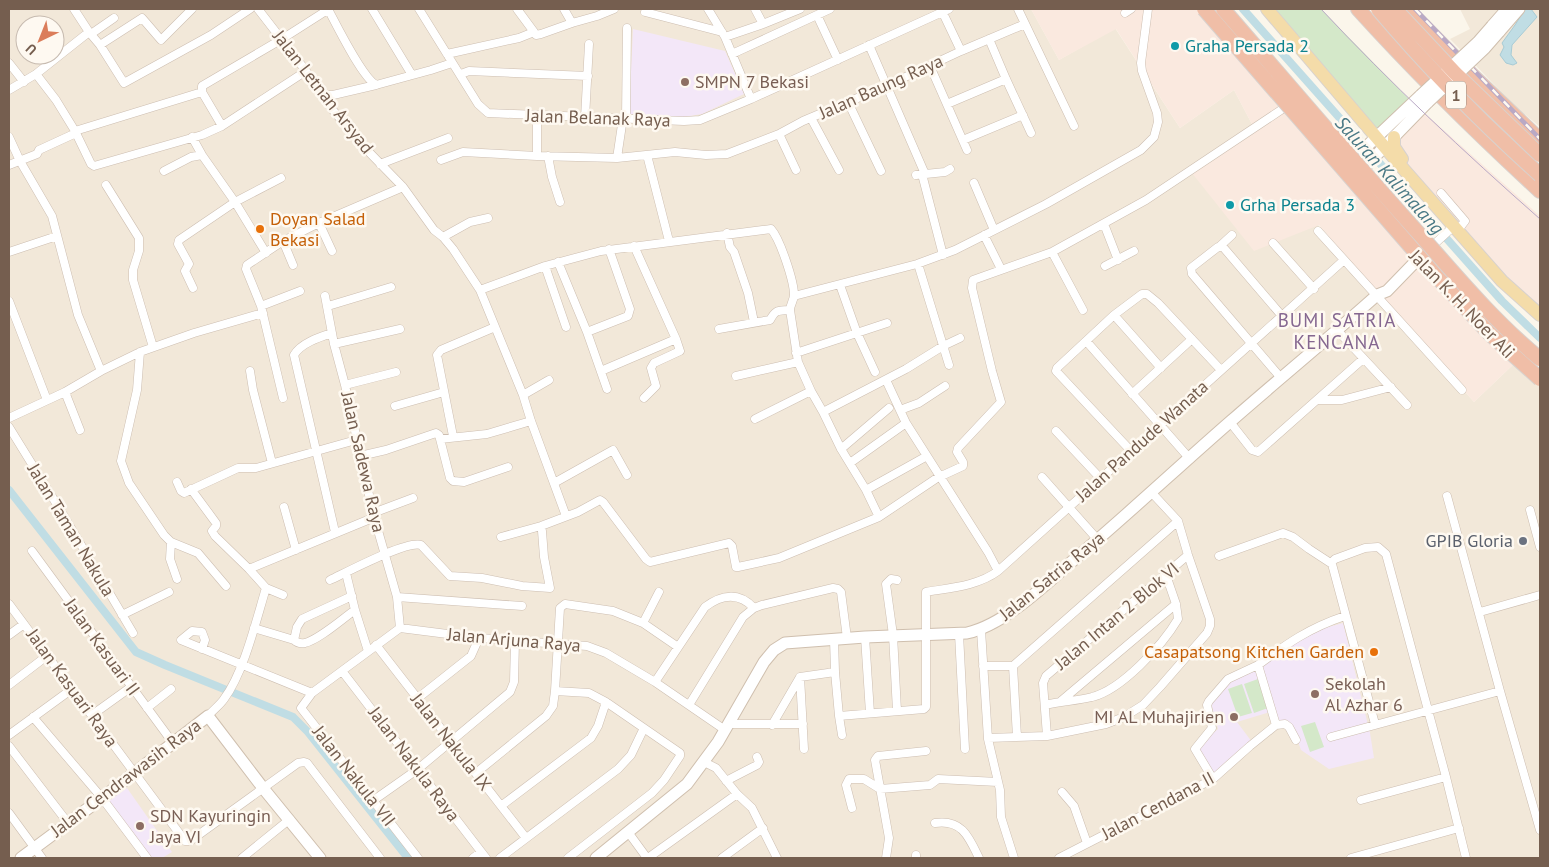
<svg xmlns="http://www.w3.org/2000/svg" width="1549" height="867" font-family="'PT Sans',sans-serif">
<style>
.residential{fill:#f2e8d9;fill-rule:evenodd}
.commercial{fill:#fae9df}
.education{fill:#f3e7f8}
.green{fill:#d4e8c9}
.water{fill:#c0dde4;stroke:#a7cbd5}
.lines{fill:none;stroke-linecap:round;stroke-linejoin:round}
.canal{stroke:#c0dde4;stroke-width:8}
.street-casing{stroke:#cdbeb1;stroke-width:9}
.secondary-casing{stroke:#cfbfae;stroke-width:13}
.primary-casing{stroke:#d8d2ce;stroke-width:14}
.highway-casing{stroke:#d8d2ce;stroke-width:16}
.street{stroke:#fff;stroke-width:8}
.secondary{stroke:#fff;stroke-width:11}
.primary{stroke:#f4dca9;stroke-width:12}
.highway{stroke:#f0bea7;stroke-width:14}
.tram{stroke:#b9a9c5;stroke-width:1}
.rail-casing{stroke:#b9a9c5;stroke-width:4.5}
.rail{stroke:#fef9f1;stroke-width:2.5;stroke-dasharray:8;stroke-linecap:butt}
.secondary-bridge-casing{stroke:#cfbfae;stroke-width:13;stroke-linecap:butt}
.highway-bridge-casing{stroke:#d8d2ce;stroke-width:16;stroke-linecap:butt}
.secondary-bridge{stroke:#fff;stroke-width:11}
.highway-bridge{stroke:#f0bea7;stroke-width:14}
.culture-dot{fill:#0f9aa8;stroke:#fef9f1;stroke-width:2}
.education-dot{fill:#8d6e63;stroke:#fef9f1;stroke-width:2}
.food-dot{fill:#e8710a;stroke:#fef9f1;stroke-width:2}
.worship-dot{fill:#6b7280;stroke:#fef9f1;stroke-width:2}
.labels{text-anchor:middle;stroke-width:5;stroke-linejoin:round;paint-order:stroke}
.shield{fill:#fef9f1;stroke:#9e8c80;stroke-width:1}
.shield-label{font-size:16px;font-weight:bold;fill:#755e4f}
.culture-label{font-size:18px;fill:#0d838f;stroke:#fef9f1;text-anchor:start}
.education-label{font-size:18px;fill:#785e54;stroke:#fef9f1;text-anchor:start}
.street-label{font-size:18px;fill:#755e4f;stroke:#fef9f1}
.food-label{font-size:18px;fill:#c56008;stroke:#fef9f1;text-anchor:start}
.worship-label{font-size:18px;fill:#5b616d;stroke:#fef9f1;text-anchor:end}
.water-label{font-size:19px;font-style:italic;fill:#4a7985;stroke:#fef9f1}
.neighbourhood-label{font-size:19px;letter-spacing:1px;fill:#856790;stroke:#fef9f1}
</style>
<rect width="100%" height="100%" fill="#fbf6eb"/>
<path class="residential" d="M 9,9 L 1031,9 L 1059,60 L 1115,28 L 1180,128 L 1234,90 L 1255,130 L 1318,225 L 1474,402 L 1517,361 L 1540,382 L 1540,858 L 9,858 ZM 25,25 L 55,25 L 55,55 L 25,55 Z
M 1460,9 L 1540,9 L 1540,127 L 1514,105 L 1450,39 L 1470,29 Z"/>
<path class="commercial" d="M 1031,9 L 1196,9 L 1331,162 L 1517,361 L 1474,402 L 1319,225 L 1254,251 L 1188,168 L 1255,130 L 1234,90 L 1180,128 L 1116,29 L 1059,60 Z
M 1410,100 L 1540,216 L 1540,313 L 1373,133 Z"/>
<path class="education" d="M 633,29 L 725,51 L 744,94 L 702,114 L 683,117 L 629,114 Z
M 1343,623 L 1370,733 L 1374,758 L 1329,769 L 1301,750 L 1297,739 L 1286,723 L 1277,720 L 1260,668 L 1290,645 L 1325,628 Z
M 1258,669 L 1270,712 L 1237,722 L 1252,742 L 1216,775 L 1196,748 L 1218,729 L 1211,703 L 1230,681 Z
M 127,788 L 172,852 L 162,858 L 150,858 L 109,801 Z"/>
<path class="green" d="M 1271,9 L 1321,9 L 1410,100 L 1373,133 Z
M 1258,679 L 1268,708 L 1254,713 L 1244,684 Z
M 1242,684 L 1252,713 L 1238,717 L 1228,689 Z
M 1315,722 L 1324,747 L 1310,752 L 1301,726 Z"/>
<path class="water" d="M 1525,9 L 1531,9 L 1537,17 L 1512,45 L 1511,55 L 1517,63 L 1513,65 L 1506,63 L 1500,55 L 1504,47 L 1502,43 L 1515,25 Z"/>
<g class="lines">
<path class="canal" d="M 1243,9 L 1502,301 L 1540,338
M 9,490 L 136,652 L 165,665 L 293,717 L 308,732 L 408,858"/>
<defs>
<path id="street" d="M 258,9 L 306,71 L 331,108 L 367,150 L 403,187 L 434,230 L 443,237 L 453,249 L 480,290 L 523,395 L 531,421 L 566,516
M 328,9 C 337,26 362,77 376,85 L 431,70 L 452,63
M 372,9 L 412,75
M 419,9 L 478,104 L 488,113 L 684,121 L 700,120 L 751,99 L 949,9
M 517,9 L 534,32
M 564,9 L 572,23
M 708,9 L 725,37 L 751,99
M 755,9 L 763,24
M 1018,9 L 1074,126
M 942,11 L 961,51
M 645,12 L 722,32
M 1125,13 L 1131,9
M 817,15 L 838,60
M 89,32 L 100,45 L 142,18 L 161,40 L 192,9
M 91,34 L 114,18
M 725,37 L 763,24 L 800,9
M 989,39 L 1006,79 L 1031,133
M 100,45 L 124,83 L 211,35 L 250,9
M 869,45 L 925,174 L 923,178 L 943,255
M 447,54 L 519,38 L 534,32 L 536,35 L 541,34 L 572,23 L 597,16 L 614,9
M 732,54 L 830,9
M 9,63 L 24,82
M 930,66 L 967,150
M 36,74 L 56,100 L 75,131 L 91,164 L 94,166 L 202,135 L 222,126 L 306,71
M 461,74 L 469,71 L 588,76
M 9,90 L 36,74 L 89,32 L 74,9
M 322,95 L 333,95 L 376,85
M 848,102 L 881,171
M 947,104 L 1006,79
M 537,116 L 537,156
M 585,118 L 589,44
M 811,118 L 839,170
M 626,119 L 627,28
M 222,126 L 202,92 L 202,86 L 282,39 L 329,9
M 75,131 L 202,92
M 779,134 L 796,170
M 9,137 L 20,161 L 52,216 L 78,315 L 101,371
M 192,137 L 202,155
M 963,140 L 1023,115
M 647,155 L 669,241
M 548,156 L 552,177 L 560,202
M 617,158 L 623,118
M 441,160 L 463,152 L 537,156 L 617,158 L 675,152 L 706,155 L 727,154 L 779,134 L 803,121 L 886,86 L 961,51 L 1025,24
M 380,164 L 448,138
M 9,165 L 37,154 L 39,150 L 76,133
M 164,171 L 191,157 L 202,155 L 235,202 L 266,253
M 916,175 L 945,172 L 950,169
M 974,183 L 994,230
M 106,185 L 139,238 L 139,251 L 133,270 L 133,280 L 153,347
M 1441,193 L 1465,221 L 1458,230
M 319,223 L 332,251
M 1104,224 L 1118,260
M 1318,231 L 1462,390
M 727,233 L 730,247 L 734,252 L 748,293 L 754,322
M 984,235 L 1001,269
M 443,237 L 470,222 L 488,218
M 283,241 L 293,265
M 1273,243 L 1314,289
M 634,246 L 676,339 L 680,351 L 654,363 L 651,368 L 656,386 L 644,398
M 1220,246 L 1232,235
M 9,252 L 57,236
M 1052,252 L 1083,310
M 1418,259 L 1454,226
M 558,262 L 587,332 L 607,389
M 918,264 L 949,365
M 545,266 L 566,327
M 1105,266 L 1134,251
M 840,285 L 857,333 L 875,372
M 193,288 L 185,271 L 189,264 L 178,244 L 179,240 L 235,202 L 281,178
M 480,290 L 545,266 L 601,251 L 771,229 C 780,239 794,281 794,295 C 794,300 790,305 790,310 L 798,362 L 811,391
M 325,296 L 334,344 L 345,385 L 373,513 L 397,597 L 400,628
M 794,296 L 917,264 L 955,250 L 1046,204 L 1141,150 L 1154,137 L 1158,122 L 1157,113 L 1142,71 L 1141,63 L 1148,9
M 9,301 L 47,400
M 261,306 L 300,291
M 328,306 L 391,287
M 1114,315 L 1161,368
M 719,329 L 770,320 C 776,309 778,311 790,310
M 1337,330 L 1407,405
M 587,332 L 628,316 L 630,309 L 609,249
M 332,333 C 320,337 301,343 294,355 L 335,532
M 1087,342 L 1190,459
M 334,344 L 400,329
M 140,352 L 137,390 L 121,461 L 129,483 L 164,535 L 171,542 L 198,553 L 226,586
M 796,353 L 887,323
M 250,371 L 253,390 L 272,463
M 601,371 L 676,339
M 736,376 L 798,362
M 1281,378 L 1192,274 L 1191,268 L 1218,247 L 1223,247 L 1282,316
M 886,380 L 906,423 L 988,552 L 998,571
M 345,385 L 396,372
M 65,392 L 80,430
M 1132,394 L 1192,339
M 523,395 L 549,380
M 283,398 L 261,306 L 246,269 L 247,265 L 283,241 L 319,223 L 403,187
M 1318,400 L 1342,400 L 1391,387
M 395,406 L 444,392
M 900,410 L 919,403 L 945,386
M 823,412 L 841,449 L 866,490 L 879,517
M 9,418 L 65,392 L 101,371 L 140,352 L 194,333 L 263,313
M 755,419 L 811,391 L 823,412 L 906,369 L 943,346 L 960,338
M 1230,422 L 1252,450 L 1258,452 L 1363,359
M 9,427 L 64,516 L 133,633
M 1056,431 L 1101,479
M 453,436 L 437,355 L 441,350 L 495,327
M 440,439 L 487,434 L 531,421
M 841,449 L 889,408
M 1131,451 L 1056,371 L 1057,368 L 1114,315 L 1142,294 L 1147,294 L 1158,303 L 1221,370
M 360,456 L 386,450 L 436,433 L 439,435 L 450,478 L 453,481 L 464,482 L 508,467
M 850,463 L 906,423
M 1042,477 L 1098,540
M 177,482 L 181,491 L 184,493 L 238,468 L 256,468 L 356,440
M 554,483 L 613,450 L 627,475
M 191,489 L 216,523 L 216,526 L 212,531 L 215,536 L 249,569 L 266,588
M 866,490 L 927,456
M 1447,496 L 1500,691 L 1540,830
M 284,507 L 296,550
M 1530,510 L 1540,547
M 373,513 L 413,498
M 501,537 L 541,526 L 578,512 L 600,500 L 603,502 L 646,559 L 650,562 L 729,543 L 732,546 L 736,567 L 738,567 L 779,558 L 879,517 L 937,478 L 963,466 L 963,462 L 957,452 L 958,448 L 1001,402 L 992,371 L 972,288 L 973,280 L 1052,252 L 1146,200 L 1284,108
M 171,542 L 170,559 L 177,579
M 32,551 L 173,743
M 1219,556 L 1283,533 L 1293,537 L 1309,549 L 1332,564 L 1375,724
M 1332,564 L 1332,562 L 1335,559 L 1365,548 L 1378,547 L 1386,554 L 1446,777 L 1466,858
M 249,569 L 375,517
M 346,573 L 355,610 L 368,651
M 330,580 C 347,572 407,540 421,545 L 450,576 L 482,578 L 522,586 L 550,588 L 544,557 L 542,531
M 266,588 L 283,595
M 397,597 L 522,606
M 9,604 L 185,841 L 190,841 L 298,763 L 304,762 L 307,763 L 380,858
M 1480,612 L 1540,595
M 122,615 L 169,592
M 643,623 L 659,592
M 254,628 L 294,640 C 297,643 300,644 305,643 C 320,639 342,619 355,610
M 400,628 L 479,638 L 587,646 L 606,653 L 655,682 L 725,730
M 400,628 L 312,693 L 301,708 L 418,858
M 981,630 L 988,739 L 1000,790 L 1001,817 L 1014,858
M 959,634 L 965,749
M 9,635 L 24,624
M 865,637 L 870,713
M 834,639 L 835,672 L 839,716 L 924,709 L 926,707 L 926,592 C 949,588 978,586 998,571 L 1344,260
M 294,640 L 297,627 L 302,619 L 352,596
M 376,645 L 526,838
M 202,649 L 205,640 L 202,632 L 192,631 L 181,640 L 312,693
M 983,666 L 1013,666
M 342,671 L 486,858
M 800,677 L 804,749
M 655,682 L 705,607 C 722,594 739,592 754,608
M 9,685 L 48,655
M 555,691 L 589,693 L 606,702 L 680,753 L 680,756 L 664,780 L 652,793 L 568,858
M 418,698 L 471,656 L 479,638
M 1061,701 L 1176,604
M 689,705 L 743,617 L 754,608 L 762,605 L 833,588 L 838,589 L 841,592 L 847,638
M 1045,705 C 1061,701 1077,701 1092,697 C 1121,690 1162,646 1178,619 L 1176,604 L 1166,575
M 147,708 L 171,689
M 897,711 L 893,635 L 886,584 L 891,579 L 897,580
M 92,715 L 131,687
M 208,716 C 213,710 220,705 224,699 C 244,672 256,621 266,588
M 839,716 L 842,735
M 33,717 L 102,798 L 147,858
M 729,724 L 803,724
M 772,725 L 800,677 L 835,672
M 1276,725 L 1258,665 C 1288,643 1309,628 1345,616
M 9,735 L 72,689
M 1047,736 L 1043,683 L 1046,676 L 1188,555
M 1017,737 L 1013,666 L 1178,521
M 1331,737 L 1500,691
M 988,738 L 1047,736 L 1106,724 L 1124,717 L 1143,705 L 1160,687 L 1207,633 L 1210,626 L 1210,619 L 1188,555 L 1178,521 L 1152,493
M 9,746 L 68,823
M 704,762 L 716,768 L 737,794 L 752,808 L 777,858
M 476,773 L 546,716 L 553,706 L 555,691 L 560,608 L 565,604 L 613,611 L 643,623 L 678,647
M 1213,779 L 1195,749 L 1212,728 L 1207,705 L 1209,701 L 1228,679 L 1258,665
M 726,781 L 757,765 L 759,762 L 757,757
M 1062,792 L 1074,806 L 1087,843
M 374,800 L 418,769 L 510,692 L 514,682 L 515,641
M 1361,800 L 1446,777
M 501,806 L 591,738 L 598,726 L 606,702
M 852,808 L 846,785 L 849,779 L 864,779 L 880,789 L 930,785 L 938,779 L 998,782
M 9,813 L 42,858
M 935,823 C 962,819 969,837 979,858
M 628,832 L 647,858
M 916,855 L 916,858
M 242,858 L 290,819
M 473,858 L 481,852
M 500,858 L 618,769 L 631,755 L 644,728
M 648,858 L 737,794
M 722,858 L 763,828
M 886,858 L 889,838 L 875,760 L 878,756 L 926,751
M 1059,858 L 1213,779 L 1250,746 L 1276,725 L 1285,724 L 1289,727 L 1296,740
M 1351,858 L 1459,828"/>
<path id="secondary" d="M 1492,26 L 1507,9
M 1499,32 L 1519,9
M 1348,164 L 1421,95
M 1357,175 L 1428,102
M 21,858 L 102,798 L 208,716 L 263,788 L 320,858
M 596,858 L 687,784 L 718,742 L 764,662 L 774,650 L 785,643 L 865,637 L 967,633 C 1003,625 1042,588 1069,564 C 1124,518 1177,468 1231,421 C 1279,379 1329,338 1377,295 L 1387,291 L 1418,259"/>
<path id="primary" d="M 1267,9 L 1406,172 L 1502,281 L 1540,315
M 1394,137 L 1394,147 L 1402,159"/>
<path id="highway" d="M 1358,9 C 1416,73 1477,133 1540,191
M 1407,9 L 1474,77 L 1540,140"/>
</defs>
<use href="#street" class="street-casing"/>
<use href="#secondary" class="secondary-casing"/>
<use href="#primary" class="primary-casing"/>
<use href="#highway" class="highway-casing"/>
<use href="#street" class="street"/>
<use href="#secondary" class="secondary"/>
<use href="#primary" class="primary"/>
<use href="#highway" class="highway"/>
<path class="tram" d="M 1321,9 C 1389,82 1465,153 1540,219"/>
<defs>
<path id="rail" d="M 1415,9 L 1540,139"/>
</defs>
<use href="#rail" class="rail-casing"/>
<use href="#rail" class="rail"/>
<defs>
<path id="secondary-bridge" d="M 1421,95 L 1478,42 L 1492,26
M 1428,102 L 1485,48 L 1499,32"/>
<path id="highway-bridge" d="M 1204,9 L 1437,277 L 1489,333 L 1540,379
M 1223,9 C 1289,85 1354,162 1422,237 C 1459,279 1496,323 1540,359
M 1378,9 C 1428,68 1482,123 1540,175
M 1395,9 L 1455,73 L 1540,155"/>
</defs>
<use href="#secondary-bridge" class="secondary-bridge-casing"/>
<use href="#highway-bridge" class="highway-bridge-casing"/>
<use href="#secondary-bridge" class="secondary-bridge"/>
<use href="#highway-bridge" class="highway-bridge"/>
</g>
<g class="culture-dot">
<circle cx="1175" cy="46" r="5"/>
<circle cx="1230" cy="205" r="5"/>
</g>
<g class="education-dot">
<circle cx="685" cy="82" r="5"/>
<circle cx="1315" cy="694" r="5"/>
<circle cx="1234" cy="717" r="5"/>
<circle cx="140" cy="826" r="5"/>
</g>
<g class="food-dot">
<circle cx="260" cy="229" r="5"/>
<circle cx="1374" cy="652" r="5"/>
</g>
<circle class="worship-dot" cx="1523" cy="541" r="5"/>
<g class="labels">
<rect class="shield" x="1446" y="81.5" width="20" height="27" rx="4"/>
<g class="shield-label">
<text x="1456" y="101">1</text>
</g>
<g class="culture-label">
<text x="1185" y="52">Graha Persada 2</text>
<text x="1240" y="211">Grha Persada 3</text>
</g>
<g class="education-label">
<text x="695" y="88">SMPN 7 Bekasi</text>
<text x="1325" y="690">Sekolah<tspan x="1325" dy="21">Al Azhar 6</tspan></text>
<text x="1224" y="723" text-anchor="end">MI AL Muhajirien</text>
<text x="150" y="822">SDN Kayuringin<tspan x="150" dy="21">Jaya VI</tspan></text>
</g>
<g class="street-label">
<text transform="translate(881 87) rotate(-24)" y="6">Jalan Baung Raya</text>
<text transform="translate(323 92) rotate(52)" y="6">Jalan Letnan Arsyad</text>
<text transform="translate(598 118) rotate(2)" y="6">Jalan Belanak Raya</text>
<text transform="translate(1462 304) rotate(46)" y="6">Jalan K. H. Noer Ali</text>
<text transform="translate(1142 441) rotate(-42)" y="6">Jalan Pandude Wanata</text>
<text transform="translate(363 462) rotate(77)" y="6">Jalan Sadewa Raya</text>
<text transform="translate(71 530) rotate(59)" y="6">Jalan Taman Nakula</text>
<text transform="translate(1052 576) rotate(-39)" y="6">Jalan Satria Raya</text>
<text transform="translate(1117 616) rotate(-40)" y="6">Jalan Intan 2 Blok VI</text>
<text transform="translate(514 640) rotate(5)" y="6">Jalan Arjuna Raya</text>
<text transform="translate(102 647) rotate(54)" y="6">Jalan Kasuari II</text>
<text transform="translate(72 688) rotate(54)" y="6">Jalan Kasuari Raya</text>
<text transform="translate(451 742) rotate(52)" y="6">Jalan Nakula IX</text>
<text transform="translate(414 764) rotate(53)" y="6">Jalan Nakula Raya</text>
<text transform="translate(354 776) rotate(52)" y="6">Jalan Nakula VII</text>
<text transform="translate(126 778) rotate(-37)" y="6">Jalan Cendrawasih Raya</text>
<text transform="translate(1158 806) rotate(-28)" y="6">Jalan Cendana II</text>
</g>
<g class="food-label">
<text x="270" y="225">Doyan Salad<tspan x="270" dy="21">Bekasi</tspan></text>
<text x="1364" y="658" text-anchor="end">Casapatsong Kitchen Garden</text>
</g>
<g class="worship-label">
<text x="1513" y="547">GPIB Gloria</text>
</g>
<g class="water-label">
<text transform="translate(1390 175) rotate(48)" y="7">Saluran Kalimalang</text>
</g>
<g class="neighbourhood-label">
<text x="1337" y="327">BUMI SATRIA<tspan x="1337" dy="22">KENCANA</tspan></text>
</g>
</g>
<rect width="1549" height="867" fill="none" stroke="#755e4f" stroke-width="20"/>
<g transform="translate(40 40) rotate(223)"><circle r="24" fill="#fef9f1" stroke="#c7bbb0"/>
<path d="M0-4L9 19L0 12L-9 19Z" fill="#db7d5a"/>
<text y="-8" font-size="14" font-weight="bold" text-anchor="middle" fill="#755e4f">U</text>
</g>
</svg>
